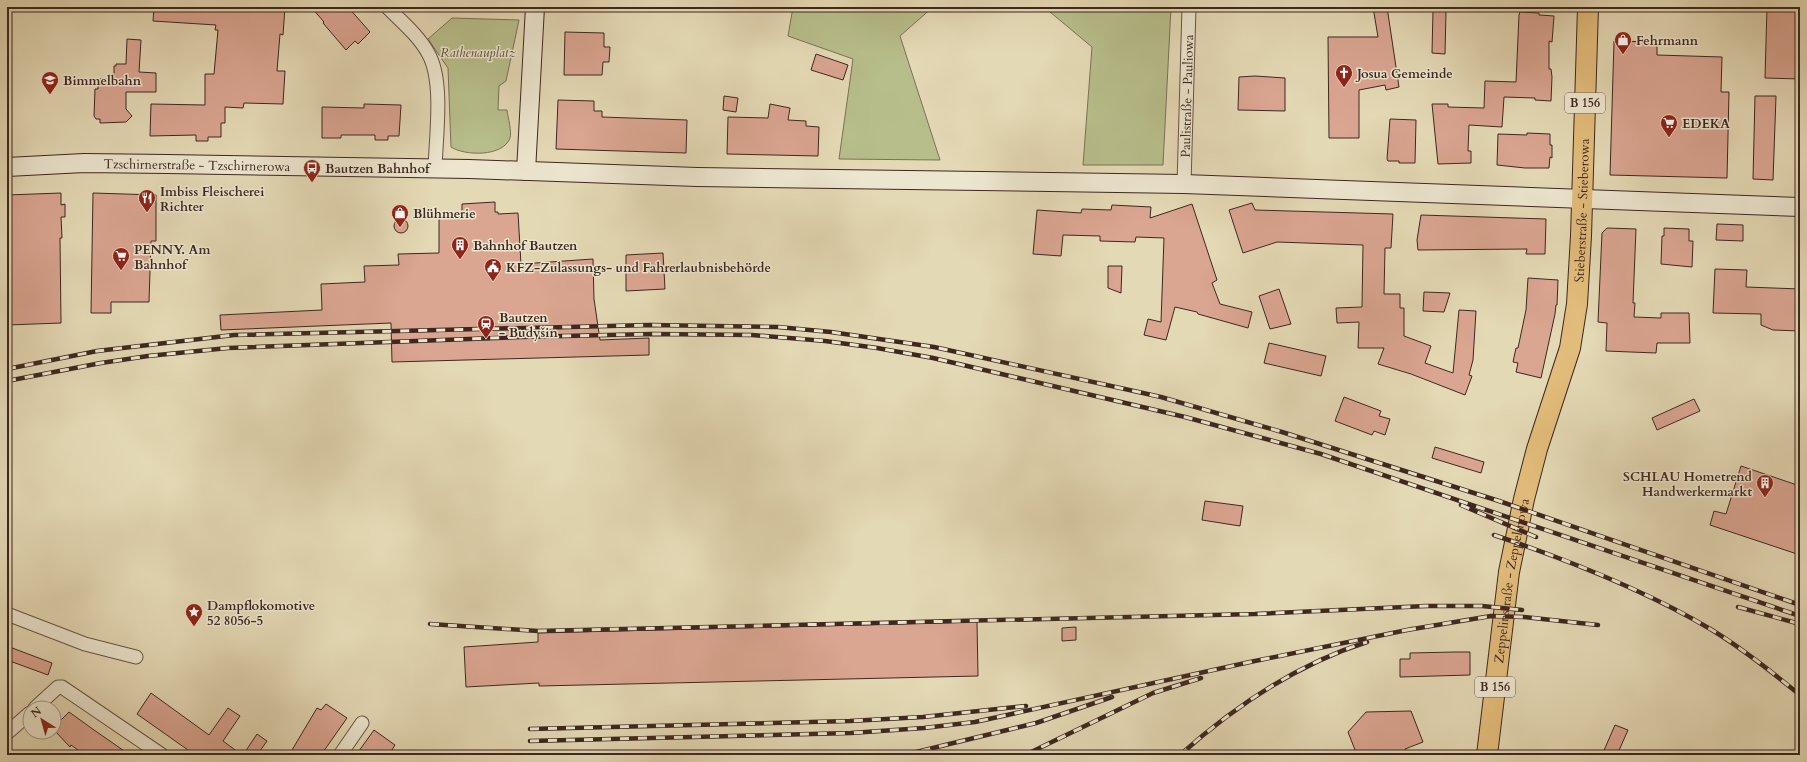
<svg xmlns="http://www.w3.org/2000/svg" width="1807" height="762" font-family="Cardo,serif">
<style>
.green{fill:#b7be8b;stroke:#7a7256}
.building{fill:#daa591;stroke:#3d2720}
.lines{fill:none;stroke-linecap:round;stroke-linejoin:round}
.street-casing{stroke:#675445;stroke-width:15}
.secondary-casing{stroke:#3d2720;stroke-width:20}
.primary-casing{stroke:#3d2720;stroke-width:22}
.street{stroke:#ede6cf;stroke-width:13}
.secondary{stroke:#ede6cf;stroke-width:18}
.primary{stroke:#e2bc7a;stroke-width:20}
.rail-casing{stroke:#3d2720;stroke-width:4.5}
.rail{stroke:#ede6cf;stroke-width:3;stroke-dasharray:9;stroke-linecap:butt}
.labels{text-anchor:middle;stroke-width:3;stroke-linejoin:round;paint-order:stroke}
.shield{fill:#ede6cf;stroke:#726054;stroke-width:1}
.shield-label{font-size:12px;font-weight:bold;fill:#3d2720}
.poi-label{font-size:13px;font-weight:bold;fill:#3d2720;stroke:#ede6cf;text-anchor:start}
.park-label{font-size:13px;font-style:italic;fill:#5c4d3b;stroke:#ede6cf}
.street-label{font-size:13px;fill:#3d2720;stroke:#ede6cf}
</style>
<rect width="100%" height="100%" fill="#e4d9b5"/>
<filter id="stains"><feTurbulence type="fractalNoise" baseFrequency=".005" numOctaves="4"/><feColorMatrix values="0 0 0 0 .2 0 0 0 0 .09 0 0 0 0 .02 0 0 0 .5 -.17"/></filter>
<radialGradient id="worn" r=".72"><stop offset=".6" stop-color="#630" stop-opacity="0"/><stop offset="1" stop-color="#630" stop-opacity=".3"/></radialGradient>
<path class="green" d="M 793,7 L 933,7 L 900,36 L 940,160 L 839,159 L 853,59 L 788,36 Z
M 1044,7 L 1171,7 L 1163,165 L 1083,165 L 1092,47 Z
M 452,18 L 519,20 L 506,81 L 499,86 L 498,110 L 507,110 C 508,118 512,131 510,138 C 503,157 465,156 451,147 L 448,68 L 428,39 Z"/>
<path class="building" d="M 154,7 L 285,7 L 283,35 L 280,34 L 277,71 L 285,71 L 283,104 L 244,103 L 243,108 L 225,107 L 225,123 L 221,123 L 221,137 L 208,137 L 208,141 L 196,141 L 196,135 L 150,136 L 151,104 L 205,105 L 205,74 L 214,74 L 218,30 L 215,30 L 216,25 L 153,21 Z
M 311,7 L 348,7 L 370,32 L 358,44 L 355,41 L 346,50 L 323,23 L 324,22 Z
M 1373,7 L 1387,7 L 1399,87 L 1386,90 L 1385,85 L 1359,90 L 1359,138 L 1329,138 L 1328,37 L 1378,37 Z
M 1767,7 L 1800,7 L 1800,79 L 1765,78 Z
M 1433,10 L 1446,11 L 1445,54 L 1432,53 Z
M 1520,12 L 1539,13 L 1539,15 L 1554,16 L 1552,42 L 1549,41 L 1549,69 L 1551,69 L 1552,77 L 1551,101 L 1535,100 L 1535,98 L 1504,97 L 1502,127 L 1469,125 L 1468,151 L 1471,151 L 1471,163 L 1438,164 L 1432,104 L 1448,104 L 1448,107 L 1484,108 L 1485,81 L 1516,82 L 1519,15 Z
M 565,32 L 604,33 L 604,47 L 610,47 L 609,62 L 603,62 L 602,75 L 564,75 Z
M 127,39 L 141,40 L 139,72 L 156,73 L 156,92 L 126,92 L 126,109 L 132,116 L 126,122 L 100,123 L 100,119 L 96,119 L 94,116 L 95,89 L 98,89 L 98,79 L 114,79 L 114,66 L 116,66 L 116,64 L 126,64 Z
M 1614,41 L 1657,42 L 1657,55 L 1722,57 L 1721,92 L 1729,92 L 1727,178 L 1610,175 Z
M 816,54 L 848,65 L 843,80 L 811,70 Z
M 1255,76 L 1285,78 L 1285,111 L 1238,110 L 1239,77 Z
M 724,96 L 738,98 L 736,112 L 723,110 Z
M 1755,96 L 1776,96 L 1773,180 L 1753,179 Z
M 558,100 L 594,101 L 594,111 L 602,111 L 602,117 L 687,120 L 686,153 L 556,149 Z
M 364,104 L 401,105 L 399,136 L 388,136 L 388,140 L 375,140 L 375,135 L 341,135 L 341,138 L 322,138 L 322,107 L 364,108 Z
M 770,104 L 790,108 L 788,120 L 806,121 L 806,126 L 819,127 L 818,156 L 727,154 L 728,117 L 768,118 Z
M 1390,119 L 1416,120 L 1415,163 L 1399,163 L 1399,161 L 1388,161 L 1387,159 Z
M 1527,133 L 1550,134 L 1550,145 L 1552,145 L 1552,158 L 1550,157 L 1549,168 L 1525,168 L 1497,165 L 1498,134 L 1527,135 Z
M 61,193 L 61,205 L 65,204 L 65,217 L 61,217 L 62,238 L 60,238 L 61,323 L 7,325 L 7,279 L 10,279 L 7,239 L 7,195 Z
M 93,193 L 156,195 L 156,241 L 151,241 L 149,302 L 111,302 L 111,313 L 91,313 Z
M 495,202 L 495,212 L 498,212 L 498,214 L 518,213 L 521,264 L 593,259 L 594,299 L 600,340 L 649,338 L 649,355 L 392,362 L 391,323 L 221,330 L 220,315 L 322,310 L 321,284 L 365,282 L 364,266 L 399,265 L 398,254 L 439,253 L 439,217 L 458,216 L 458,213 L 462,213 L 462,204 Z
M 1252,203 L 1255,210 L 1393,214 L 1391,248 L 1385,248 L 1384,294 L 1400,294 L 1400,308 L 1404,308 L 1404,336 L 1431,346 L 1425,363 L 1453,373 L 1459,310 L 1476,311 L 1473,360 L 1469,375 L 1472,376 L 1465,395 L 1411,374 L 1378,364 L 1384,348 L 1358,348 L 1359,322 L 1337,323 L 1336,308 L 1362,307 L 1363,245 L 1277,242 L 1243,253 L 1229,210 Z
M 1192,204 L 1217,280 L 1212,283 L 1220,304 L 1252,312 L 1248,328 L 1198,314 L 1197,312 L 1175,307 L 1166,340 L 1144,335 L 1148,319 L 1161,322 L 1164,238 L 1136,237 L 1135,242 L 1100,241 L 1100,236 L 1063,235 L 1061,256 L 1033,254 L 1037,210 L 1081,213 L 1082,209 L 1111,210 L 1112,205 L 1151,207 L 1150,218 Z
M 1421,215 L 1546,219 L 1545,254 L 1526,254 L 1527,249 L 1418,250 L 1417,240 Z
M394 226a7 7 0 1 1 14 0a7 7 0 1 1-14 0Z
M 1717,224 L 1743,225 L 1743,241 L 1716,240 Z
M 1607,228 L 1636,229 L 1633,303 L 1635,303 L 1634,317 L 1661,318 L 1661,313 L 1689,313 L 1690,343 L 1657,343 L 1656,353 L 1606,351 L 1607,323 L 1598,322 L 1602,233 Z
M 1664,228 L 1689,229 L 1689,241 L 1693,241 L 1692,267 L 1661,264 L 1662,236 L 1664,236 Z
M 663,253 L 665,289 L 626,291 L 626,255 Z
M 1108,266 L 1122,266 L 1121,293 L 1108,288 Z
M 1715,269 L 1747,270 L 1746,287 L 1800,289 L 1800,331 L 1773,330 L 1761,325 L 1761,314 L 1713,313 Z
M 1528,278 L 1558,280 L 1557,305 L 1556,305 L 1555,314 L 1541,378 L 1516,372 L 1518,363 L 1513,362 L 1516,348 L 1518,348 L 1526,310 Z
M 1279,289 L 1291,324 L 1270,329 L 1259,296 Z
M 1424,292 L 1450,293 L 1444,312 L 1423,311 Z
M 1269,343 L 1326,356 L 1321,376 L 1264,363 Z
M 1344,397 L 1381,411 L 1379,416 L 1390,419 L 1385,435 L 1374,431 L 1372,435 L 1335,421 Z
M 1694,399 L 1700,411 L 1657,430 L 1652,418 Z
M 1435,447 L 1484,462 L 1481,473 L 1432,458 Z
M 1741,466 L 1800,486 L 1800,555 L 1710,525 L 1714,511 L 1726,514 Z
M 1205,501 L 1243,506 L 1240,526 L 1202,520 Z
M 977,622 L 978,676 L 539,686 L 539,683 L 466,687 L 464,647 L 538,642 L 538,633 Z
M 1076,627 L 1076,640 L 1062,641 L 1062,628 Z
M 7,646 L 52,663 L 48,675 L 7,660 Z
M 1455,652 L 1470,652 L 1470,675 L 1400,677 L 1400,659 L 1410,659 L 1410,653 Z
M 151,693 L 209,735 L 228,708 L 240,716 L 223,741 L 242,755 L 195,755 L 137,714 Z
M 326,704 L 347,718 L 321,755 L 289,755 L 317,708 L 321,710 Z
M 1411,711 L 1423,742 L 1405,749 L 1408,755 L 1357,755 L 1348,732 L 1366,712 Z
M 69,712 L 94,730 L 130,755 L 85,755 L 71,745 L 70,747 L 54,730 L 54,727 Z
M 1615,725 L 1628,730 L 1617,755 L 1602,755 Z
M 374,730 L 395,745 L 389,755 L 356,755 Z
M 257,734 L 267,741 L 257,755 L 243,755 Z"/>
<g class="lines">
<defs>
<g id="street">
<path d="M 387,7 C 401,21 419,36 428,53 C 444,80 436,136 435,168"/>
<path id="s1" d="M 1184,184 L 1189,7"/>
<path d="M 7,614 L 85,644 L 136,657"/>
<path d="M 35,708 L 58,687 L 62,687 L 162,755"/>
<path d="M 7,733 L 30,713"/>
<path d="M 340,755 L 362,723"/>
</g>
<g id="secondary">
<path id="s2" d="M 7,167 L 84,163 L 167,164 L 469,169 L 697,177 L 1184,184 L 1800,207"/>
<path d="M 526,171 L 535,7"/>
</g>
<g id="primary">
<path id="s3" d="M 1487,755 L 1509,572 L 1524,499 L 1537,449 L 1570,348 L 1577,304 L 1581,236 L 1588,7"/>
</g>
</defs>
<use href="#street" class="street-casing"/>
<use href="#secondary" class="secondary-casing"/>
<use href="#primary" class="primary-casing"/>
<use href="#street" class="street"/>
<use href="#secondary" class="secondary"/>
<use href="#primary" class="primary"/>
<defs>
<path id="rail" d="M 7,369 L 97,351 L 234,335 L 650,325 L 778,327 L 831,332 L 934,347 L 1161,397 L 1282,432 L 1499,501 L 1800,605
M 7,381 L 101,363 L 148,356 L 228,348 L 520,337 L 653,334 L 752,335 L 825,341 L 877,348 L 933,358 L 1185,417 L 1321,454 L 1800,616
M 1461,505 L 1536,537
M 1494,535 C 1568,560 1645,590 1712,630 C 1743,649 1772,672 1800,695
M 1738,607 L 1800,624
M 430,624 L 538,631 L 1255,614 L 1426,606 L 1482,606 L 1522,610
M 1407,630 L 1491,616 L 1524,617 L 1598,625
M 530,729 L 850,721 L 923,717 L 1026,706
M 530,741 L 851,733 L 924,728 L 975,722 L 1250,662 L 1412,629
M 904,755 L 1036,723 L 1112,697
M 1025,755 L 1153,693 L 1201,678
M 1180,755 C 1234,707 1297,664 1367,642"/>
</defs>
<use href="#rail" class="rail-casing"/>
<use href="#rail" class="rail"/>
</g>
<defs>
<symbol id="shop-pin" viewBox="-11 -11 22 30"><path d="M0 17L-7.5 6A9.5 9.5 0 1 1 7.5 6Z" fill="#8f2418" stroke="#ede6cf"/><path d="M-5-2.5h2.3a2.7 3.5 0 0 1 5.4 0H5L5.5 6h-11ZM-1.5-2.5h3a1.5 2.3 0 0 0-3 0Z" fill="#fff"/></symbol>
<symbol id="church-pin" viewBox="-11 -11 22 30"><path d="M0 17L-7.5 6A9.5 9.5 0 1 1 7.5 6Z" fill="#8f2418" stroke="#ede6cf"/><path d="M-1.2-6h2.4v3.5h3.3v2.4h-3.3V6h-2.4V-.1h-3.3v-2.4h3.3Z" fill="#fff"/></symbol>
<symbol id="school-pin" viewBox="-11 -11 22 30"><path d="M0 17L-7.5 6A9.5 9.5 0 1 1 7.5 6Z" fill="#8f2418" stroke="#ede6cf"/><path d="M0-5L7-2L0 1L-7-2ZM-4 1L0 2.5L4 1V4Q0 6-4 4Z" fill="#fff"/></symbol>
<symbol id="supermarket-pin" viewBox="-11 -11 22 30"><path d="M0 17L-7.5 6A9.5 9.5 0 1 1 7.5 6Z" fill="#8f2418" stroke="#ede6cf"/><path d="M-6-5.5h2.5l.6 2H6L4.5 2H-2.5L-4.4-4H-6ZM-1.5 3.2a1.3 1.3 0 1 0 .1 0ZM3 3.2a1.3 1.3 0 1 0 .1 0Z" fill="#fff"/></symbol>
<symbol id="bus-pin" viewBox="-11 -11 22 30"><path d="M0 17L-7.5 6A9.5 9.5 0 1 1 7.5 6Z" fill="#8f2418" stroke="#ede6cf"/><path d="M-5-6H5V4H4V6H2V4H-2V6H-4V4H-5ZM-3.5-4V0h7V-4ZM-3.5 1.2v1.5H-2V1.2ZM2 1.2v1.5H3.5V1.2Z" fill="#fff"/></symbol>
<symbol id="restaurant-pin" viewBox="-11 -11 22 30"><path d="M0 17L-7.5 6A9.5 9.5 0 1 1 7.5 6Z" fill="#8f2418" stroke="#ede6cf"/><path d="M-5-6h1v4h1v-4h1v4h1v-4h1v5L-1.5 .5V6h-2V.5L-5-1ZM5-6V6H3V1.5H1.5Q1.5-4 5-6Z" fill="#fff"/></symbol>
<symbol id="building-pin" viewBox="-11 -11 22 30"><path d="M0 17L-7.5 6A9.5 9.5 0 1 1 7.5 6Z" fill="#8f2418" stroke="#ede6cf"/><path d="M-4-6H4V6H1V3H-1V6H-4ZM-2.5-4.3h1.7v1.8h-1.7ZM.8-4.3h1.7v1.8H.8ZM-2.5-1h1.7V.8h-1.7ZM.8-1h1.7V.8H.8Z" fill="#fff"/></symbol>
<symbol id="civic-pin" viewBox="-11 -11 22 30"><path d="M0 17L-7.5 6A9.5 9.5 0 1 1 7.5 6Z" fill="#8f2418" stroke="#ede6cf"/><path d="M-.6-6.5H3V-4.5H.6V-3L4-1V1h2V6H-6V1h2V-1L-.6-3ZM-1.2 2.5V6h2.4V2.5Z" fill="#fff"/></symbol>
<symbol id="station-pin" viewBox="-11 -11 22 30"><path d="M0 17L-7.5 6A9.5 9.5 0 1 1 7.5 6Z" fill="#8f2418" stroke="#ede6cf"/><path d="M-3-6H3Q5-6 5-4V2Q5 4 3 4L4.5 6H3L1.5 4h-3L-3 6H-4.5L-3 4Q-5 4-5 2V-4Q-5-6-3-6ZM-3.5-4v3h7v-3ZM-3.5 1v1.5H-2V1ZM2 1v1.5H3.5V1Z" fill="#fff"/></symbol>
<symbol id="sight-pin" viewBox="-11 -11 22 30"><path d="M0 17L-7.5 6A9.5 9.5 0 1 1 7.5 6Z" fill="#8f2418" stroke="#ede6cf"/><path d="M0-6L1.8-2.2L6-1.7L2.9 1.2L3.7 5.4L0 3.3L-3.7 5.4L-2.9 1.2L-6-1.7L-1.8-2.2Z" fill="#fff"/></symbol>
</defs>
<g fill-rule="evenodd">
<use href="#shop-pin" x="1613" y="30" width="20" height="27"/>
<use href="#church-pin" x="1334" y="63" width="20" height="27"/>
<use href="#school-pin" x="40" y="70" width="20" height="27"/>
<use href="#supermarket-pin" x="1659" y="113" width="20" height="27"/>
<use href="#bus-pin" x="302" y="158" width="20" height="27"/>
<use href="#restaurant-pin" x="137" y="188" width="20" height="27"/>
<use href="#shop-pin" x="390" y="203" width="20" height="27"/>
<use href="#building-pin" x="450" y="235" width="20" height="27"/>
<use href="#supermarket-pin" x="111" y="246" width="20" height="27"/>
<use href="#civic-pin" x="483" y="257" width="20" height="27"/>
<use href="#station-pin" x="476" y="314" width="20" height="27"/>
<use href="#building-pin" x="1755" y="473" width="20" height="27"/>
<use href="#sight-pin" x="184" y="602" width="20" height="27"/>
</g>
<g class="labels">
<g class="shield">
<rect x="1565" y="93" width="40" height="20" rx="3"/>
<rect x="1475" y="677" width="40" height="20" rx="3"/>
</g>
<g class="shield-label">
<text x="1585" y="107">B 156</text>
<text x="1495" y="691">B 156</text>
</g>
<g class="poi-label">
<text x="1636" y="45">Fehrmann</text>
<text x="1357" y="78">Josua Gemeinde</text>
<text x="63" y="85">Bimmelbahn</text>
<text x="1682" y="128">EDEKA</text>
<text x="325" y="173">Bautzen Bahnhof</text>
<text x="160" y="196">Imbiss Fleischerei<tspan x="160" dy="15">Richter</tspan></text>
<text x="413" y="218">Blühmerie</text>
<text x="473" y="250">Bahnhof Bautzen</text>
<text x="134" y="254">PENNY. Am<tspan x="134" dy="15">Bahnhof</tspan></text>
<text x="506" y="272">KFZ-Zulassungs- und Fahrerlaubnisbehörde</text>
<text x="499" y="322">Bautzen<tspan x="499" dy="15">- Budyšin</tspan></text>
<text x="1752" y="481" text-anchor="end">SCHLAU Hometrend<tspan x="1752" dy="15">Handwerkermarkt</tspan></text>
<text x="207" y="610">Dampflokomotive<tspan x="207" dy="15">52 8056-5</tspan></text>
</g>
<g class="park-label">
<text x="478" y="57">Rathenauplatz</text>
</g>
<g class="street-label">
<text dy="5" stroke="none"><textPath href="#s1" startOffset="88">Paulistraße - Pauliowa</textPath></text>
<text dy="5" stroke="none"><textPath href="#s2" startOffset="190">Tzschirnerstraße - Tzschirnerowa</textPath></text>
<text dy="5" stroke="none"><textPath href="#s3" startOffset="555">Stieberstraße - Stieberowa</textPath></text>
<text dy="5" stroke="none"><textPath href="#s3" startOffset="176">Zeppelinstraße - Zeppelinowa</textPath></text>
</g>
</g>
<rect width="1807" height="762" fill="none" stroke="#e4d9b5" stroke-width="24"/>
<rect x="8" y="8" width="1791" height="746" fill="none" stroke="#3d2720" stroke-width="2"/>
<rect x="12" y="12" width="1783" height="738" fill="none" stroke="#3d2720"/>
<g transform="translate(42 720) rotate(323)"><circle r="19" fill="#ede6cf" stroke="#a79a89"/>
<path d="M0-3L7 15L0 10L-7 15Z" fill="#8f2418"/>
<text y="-6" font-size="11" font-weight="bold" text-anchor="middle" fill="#3d2720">N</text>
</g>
<rect width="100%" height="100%" filter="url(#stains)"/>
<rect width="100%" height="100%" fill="url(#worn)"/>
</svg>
